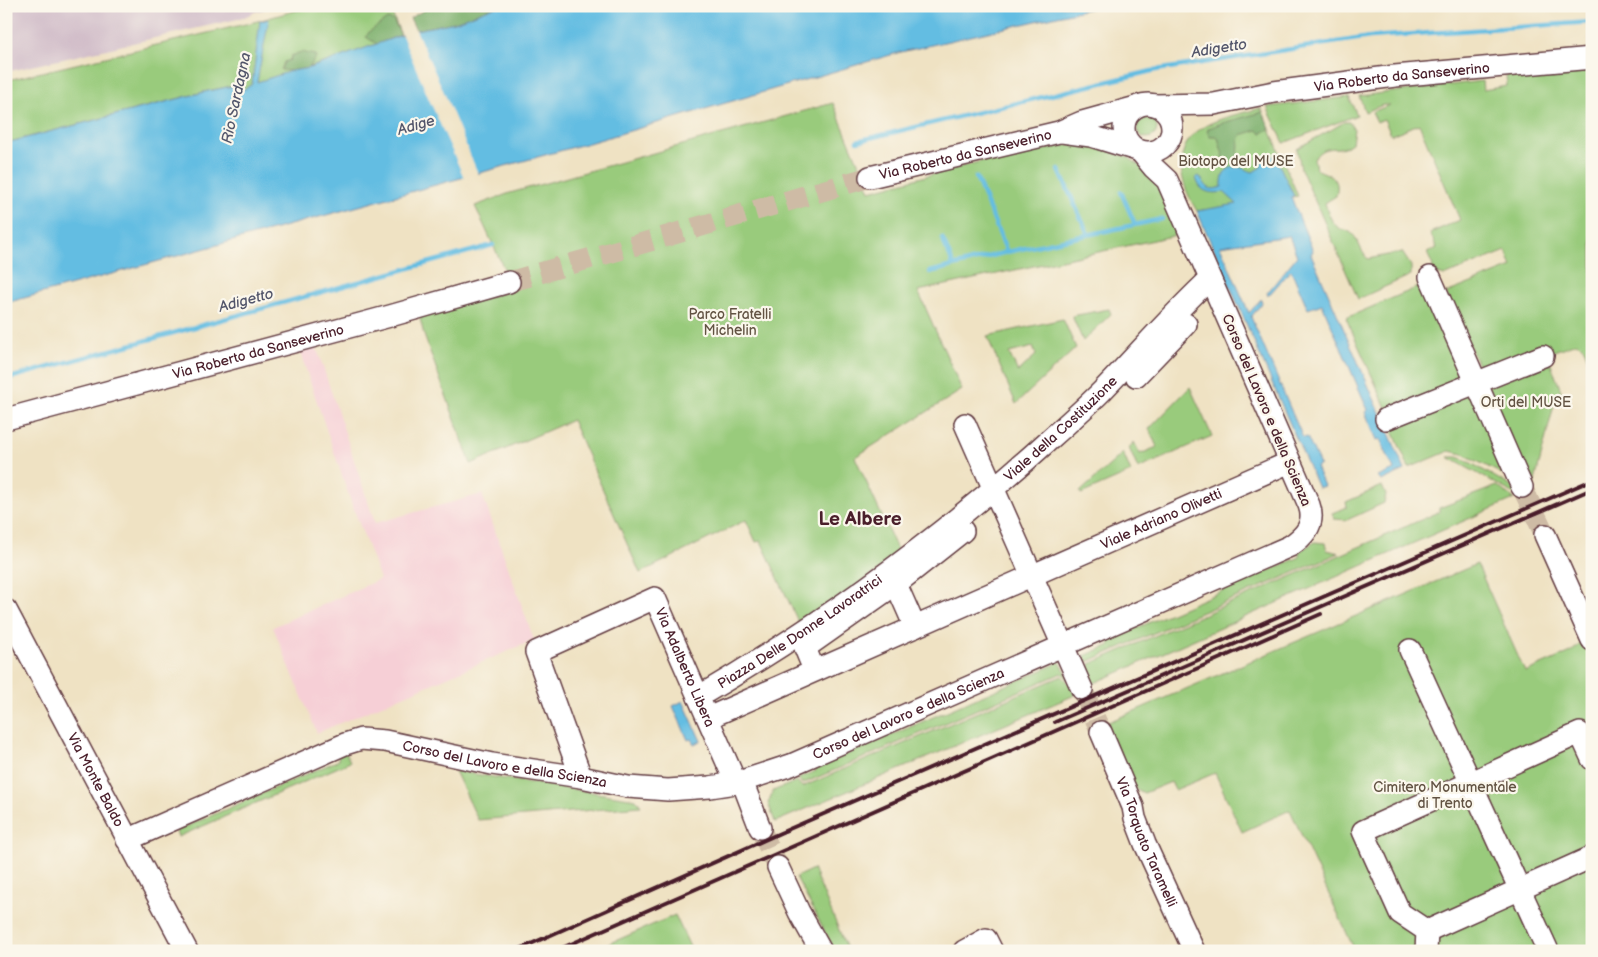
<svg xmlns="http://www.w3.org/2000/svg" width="1598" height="957" font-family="'Balsamiq Sans',sans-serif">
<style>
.built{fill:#f6cfd6}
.industrial{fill:#d1bdc9}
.green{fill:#99cb7b;stroke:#727553;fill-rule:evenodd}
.forest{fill:#7aaf6b;stroke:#62674b}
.water{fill:#64bde2;stroke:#576e86}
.pier{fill:#efe2c3}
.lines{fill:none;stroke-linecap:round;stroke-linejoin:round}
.stream{stroke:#64bde2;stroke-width:4.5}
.minor-tunnel{stroke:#cebba5;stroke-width:21;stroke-dasharray:21 11;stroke-linecap:butt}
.minor-casing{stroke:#633c42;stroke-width:24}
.minor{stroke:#fff;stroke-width:21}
.rail{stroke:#4a1f2b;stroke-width:4}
.labels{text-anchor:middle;stroke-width:4.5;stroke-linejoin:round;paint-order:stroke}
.street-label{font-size:14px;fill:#4a1f2b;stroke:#fbf7ec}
.park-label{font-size:14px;fill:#625343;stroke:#fbf7ec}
.water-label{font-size:15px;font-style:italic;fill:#53566b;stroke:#fbf7ec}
.district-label{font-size:19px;font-weight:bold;fill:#4a1f2b;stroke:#fbf7ec}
</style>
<rect width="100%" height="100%" fill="#fbf7ec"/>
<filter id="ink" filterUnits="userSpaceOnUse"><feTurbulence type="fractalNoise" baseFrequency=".02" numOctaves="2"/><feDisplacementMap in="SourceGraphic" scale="10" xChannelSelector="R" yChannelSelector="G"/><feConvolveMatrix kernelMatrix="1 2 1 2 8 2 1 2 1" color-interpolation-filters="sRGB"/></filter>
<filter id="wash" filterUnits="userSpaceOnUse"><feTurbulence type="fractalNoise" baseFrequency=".0096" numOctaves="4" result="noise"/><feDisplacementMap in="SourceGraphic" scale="20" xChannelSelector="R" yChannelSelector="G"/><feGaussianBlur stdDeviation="1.12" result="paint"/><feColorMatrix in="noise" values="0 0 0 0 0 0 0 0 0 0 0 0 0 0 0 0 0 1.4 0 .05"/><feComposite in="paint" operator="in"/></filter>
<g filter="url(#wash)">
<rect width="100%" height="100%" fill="#efe2c3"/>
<path class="built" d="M 316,346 L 375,523 L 482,494 L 534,640 L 317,733 L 273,627 L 380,579 L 350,499 L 300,352 Z"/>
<path class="industrial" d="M 6,6 L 277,6 L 255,12 L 242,18 L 6,72 Z"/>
<path class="green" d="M 312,6 L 389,6 L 401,35 C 371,46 341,58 310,67 C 288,74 265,77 244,89 L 232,86 L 208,91 L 6,143 L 6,81 L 8,80 L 250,23 Z
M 1592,71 L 1592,369 L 1583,346 L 1576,343 L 1546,354 L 1482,374 L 1446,293 L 1512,267 L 1506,251 L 1444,276 L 1431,271 L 1433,266 L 1427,253 L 1437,248 L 1430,233 L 1460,220 L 1419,124 L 1391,135 L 1384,119 L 1377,122 L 1372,112 L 1390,105 L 1383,105 L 1365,112 L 1359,96 L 1482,81 L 1483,90 L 1507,86 L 1506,75 L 1513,74 L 1514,77 Z
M 1349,97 L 1357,115 L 1284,143 L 1267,107 Z
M 833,103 L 870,191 L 1042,145 L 1043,150 L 1080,142 L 1128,157 L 1149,173 L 1161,191 L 1182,234 L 918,291 L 962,390 L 855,457 L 900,556 L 800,626 L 761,541 L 756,542 L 746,520 L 640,573 L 572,420 L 471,464 L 424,335 L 419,314 L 514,290 L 475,206 L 510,193 Z
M 1261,108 L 1298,196 L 1197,211 C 1178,181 1170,143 1209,124 C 1225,116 1244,113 1261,108 Z
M1137 128a10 10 0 1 1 20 0a10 10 0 1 1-20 0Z
M 1344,122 L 1349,122 L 1354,129 L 1352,143 C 1338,154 1325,141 1314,159 L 1316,169 C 1331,176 1341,177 1336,196 L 1325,203 C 1328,212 1331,223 1339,228 C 1342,230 1347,230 1350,232 C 1359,238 1360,252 1368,259 L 1402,252 L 1411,266 L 1411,275 L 1358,299 L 1301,169 L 1297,149 C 1312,139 1329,132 1344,122 Z
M 1423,285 L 1466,380 L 1388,412 L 1346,318 Z
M 1109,309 L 1111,314 L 1083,341 L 1072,316 Z
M 1063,319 L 1076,348 L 1016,404 L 987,336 ZM 1033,347 L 1036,355 L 1018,372 L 1009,353 Z
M 1550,362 L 1565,401 L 1554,405 L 1533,489 L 1488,386 Z
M 1190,387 L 1212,436 L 1138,469 L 1129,448 L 1134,442 L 1140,454 L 1157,447 L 1149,429 Z
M 1471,391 L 1507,472 L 1502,474 L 1463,454 L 1449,451 L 1409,468 L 1390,424 Z
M 1123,453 L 1131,472 L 1081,494 L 1080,492 Z
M 1448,457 L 1458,457 L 1471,463 L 1514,488 L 1518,496 Z
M 1382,486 L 1386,495 L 1384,503 L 1347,520 L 1334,519 L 1332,513 L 1347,507 L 1346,502 Z
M 1497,486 L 1514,499 L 1090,685 L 1087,678 L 1090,664 L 1439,512 L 1439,508 Z
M 1315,542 L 1325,543 L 1327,550 L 1339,553 L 1087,662 L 1084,656 L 1110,645 L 1109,640 L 1300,557 L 1298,552 Z
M 1477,564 L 1525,672 L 1571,652 L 1592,634 L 1592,951 L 1355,951 L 1290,810 L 1242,832 L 1215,773 L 1175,790 L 1171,782 L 1144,793 L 1129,785 L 1104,724 Z
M 1057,658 L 1073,683 L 1062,673 L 802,784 L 798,778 L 816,771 L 815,768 L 1056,664 L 1054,659 Z
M 1062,676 L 1071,685 L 1075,695 L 775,822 L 768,803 L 773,791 L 797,781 L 802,787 Z
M 346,752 L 350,762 L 178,837 L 176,831 L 339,760 L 338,755 Z
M 455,771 L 636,799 L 641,806 L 478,820 Z
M 813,869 L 848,951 L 835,951 L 796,877 Z
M 675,915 L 692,951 L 592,951 Z"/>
<path class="forest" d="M 443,6 L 497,6 L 455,22 L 416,30 L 410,18 L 426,9 Z
M 387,19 L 393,20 L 401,35 L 377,44 L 366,37 L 369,32 Z
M 301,52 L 315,55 L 316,57 L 309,68 L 291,71 L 281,70 L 284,62 L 290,60 L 291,56 Z
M 1263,112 L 1270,129 L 1261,133 L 1257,130 L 1241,135 L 1239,140 L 1238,162 L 1230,163 L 1224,159 L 1218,138 L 1215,136 L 1210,136 L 1207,131 L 1209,128 L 1222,123 Z"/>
<path class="water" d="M 497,6 L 1101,6 L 901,52 L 585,144 L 6,303 L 6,143 L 208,91 L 232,86 L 245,89 L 252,84 L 260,21 L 269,19 L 257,82 L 291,71 L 309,68 L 416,30 L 455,22 Z
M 1270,154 L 1276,158 L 1294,196 L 1291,197 L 1313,251 L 1311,254 L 1405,470 L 1381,481 L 1378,477 L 1394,470 L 1380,439 L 1377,440 L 1365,412 L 1368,410 L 1322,304 L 1308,309 L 1291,270 L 1268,296 L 1267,293 L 1297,256 L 1289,236 L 1220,246 L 1249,313 L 1261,299 L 1262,303 L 1251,317 L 1303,438 L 1307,437 L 1320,465 L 1316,467 L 1324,486 L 1318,488 L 1197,211 L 1237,204 L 1224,192 C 1211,194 1199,193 1196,177 L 1199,176 C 1208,186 1206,192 1222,187 C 1221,177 1225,166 1237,167 C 1242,167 1247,171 1253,172 L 1261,167 C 1262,160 1262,155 1270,154 Z
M 683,701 L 701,741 L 694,744 L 691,739 L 688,740 L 673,706 Z"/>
<path class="pier" d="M 415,28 L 443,90 L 479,176 L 465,180 L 428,97 L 401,33 Z"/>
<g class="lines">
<path class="stream" d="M 857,141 L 1156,70 L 1370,37 L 1592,22
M 1059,170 L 1088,234
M 976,177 L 1007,252
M 1121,192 L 1135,224
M 942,238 L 954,266
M 930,272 L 1007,252 L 1162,219
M 6,379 L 493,245"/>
</g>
</g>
<g filter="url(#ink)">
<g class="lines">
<path class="minor-tunnel" d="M 509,282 L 870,177
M 1522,487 L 1545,535
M 1082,689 L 1101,732
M 760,828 L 778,867"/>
<defs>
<g id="minor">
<circle cx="1148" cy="128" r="24"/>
<path id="s1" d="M 1154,105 L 1214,104 L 1274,92 L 1395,76 L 1592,58"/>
<path d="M 1062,132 L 1091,136 L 1137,150"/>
<path id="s2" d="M 870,177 L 1059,132 L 1082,122 L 1136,107"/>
<path d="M 1430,277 L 1522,487"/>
<path d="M 1136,376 L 1186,324"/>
<path id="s3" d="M 6,419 L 390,316 L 509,282"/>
<path d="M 1386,419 L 1543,356"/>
<path d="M 965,424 L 1082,689"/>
<path d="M 1545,535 L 1592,640"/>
<path d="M 896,584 L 915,627"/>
<path id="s4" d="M 6,610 L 187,951"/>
<path d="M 1410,650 L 1548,951"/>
<path d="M 814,670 L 805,648 L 896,584 L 963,531"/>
<path id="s5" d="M 698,697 C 823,624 942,537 1049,440 C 1067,424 1085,408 1102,391 C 1138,354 1172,314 1210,279"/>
<path id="s6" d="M 708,718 L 1290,462"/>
<path id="s7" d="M 1101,732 L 1133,807 L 1135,818 L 1145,844 L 1194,951"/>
<path id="s8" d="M 581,777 L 536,652 L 655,598 L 736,783"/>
<path d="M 742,781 L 760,828"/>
<path id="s9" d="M 127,840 L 345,744 L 361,739 L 385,741 L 492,764 L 581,777 L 628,787 L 668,790 L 710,787 L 736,783 L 791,765 L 1290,546 C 1305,536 1316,524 1309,505 L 1167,180 L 1154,168 L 1140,151"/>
<path d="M 778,867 L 799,912 L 821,951"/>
<path d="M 1427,931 L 1592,857"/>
<path d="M 964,951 L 986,939 L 992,951"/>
<path d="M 1426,951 L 1427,931 L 1400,913 L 1363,831 L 1580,733 L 1592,759"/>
</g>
</defs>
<use href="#minor" class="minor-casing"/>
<use href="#minor" class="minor"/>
<path class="rail" d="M 1055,722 L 1592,489
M 515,951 L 780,833 L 1592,480
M 555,951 L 1321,614"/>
</g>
</g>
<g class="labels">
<g class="street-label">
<text dy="5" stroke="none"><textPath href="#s1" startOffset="250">Via Roberto da Sanseverino</textPath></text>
<text dy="5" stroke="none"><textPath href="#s2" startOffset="98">Via Roberto da Sanseverino</textPath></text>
<text dy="5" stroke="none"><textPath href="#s3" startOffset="261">Via Roberto da Sanseverino</textPath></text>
<text transform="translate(1267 410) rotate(67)" y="5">Corso del Lavoro e della Scienza</text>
<text dy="5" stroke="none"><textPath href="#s5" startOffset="452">Viale della Costituzione</textPath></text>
<text dy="5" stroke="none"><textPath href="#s6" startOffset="495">Viale Adriano Olivetti</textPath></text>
<text dy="5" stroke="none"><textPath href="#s5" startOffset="121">Piazza Delle Donne Lavoratrici</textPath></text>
<text dy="5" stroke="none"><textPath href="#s8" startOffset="339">Via Adalberto Libera</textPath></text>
<text dy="5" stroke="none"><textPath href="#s9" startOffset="821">Corso del Lavoro e della Scienza</textPath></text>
<text dy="5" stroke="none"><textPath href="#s9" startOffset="401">Corso del Lavoro e della Scienza</textPath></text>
<text dy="5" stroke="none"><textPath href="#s4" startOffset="192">Via Monte Baldo</textPath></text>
<text dy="5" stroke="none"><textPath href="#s7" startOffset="119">Via Torquato Taramelli</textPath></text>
</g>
<g class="park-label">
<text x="1236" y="166">Biotopo del MUSE</text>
<text x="730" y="319">Parco Fratelli<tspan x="730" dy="16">Michelin</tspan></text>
<text x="1526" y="407">Orti del MUSE</text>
<text x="1445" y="792">Cimitero Monumentale<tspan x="1445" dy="16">di Trento</tspan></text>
</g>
<g class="water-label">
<text transform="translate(1219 48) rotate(-9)" y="5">Adigetto</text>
<text transform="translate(236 98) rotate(-78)" y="5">Rio Sardagna</text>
<text transform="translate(416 125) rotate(-16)" y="5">Adige</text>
<text transform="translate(246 300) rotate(-15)" y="5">Adigetto</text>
</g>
<g class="district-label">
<text x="860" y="525">Le Albere</text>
</g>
</g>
<rect width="1598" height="957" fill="none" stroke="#fbf7ec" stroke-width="25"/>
</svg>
